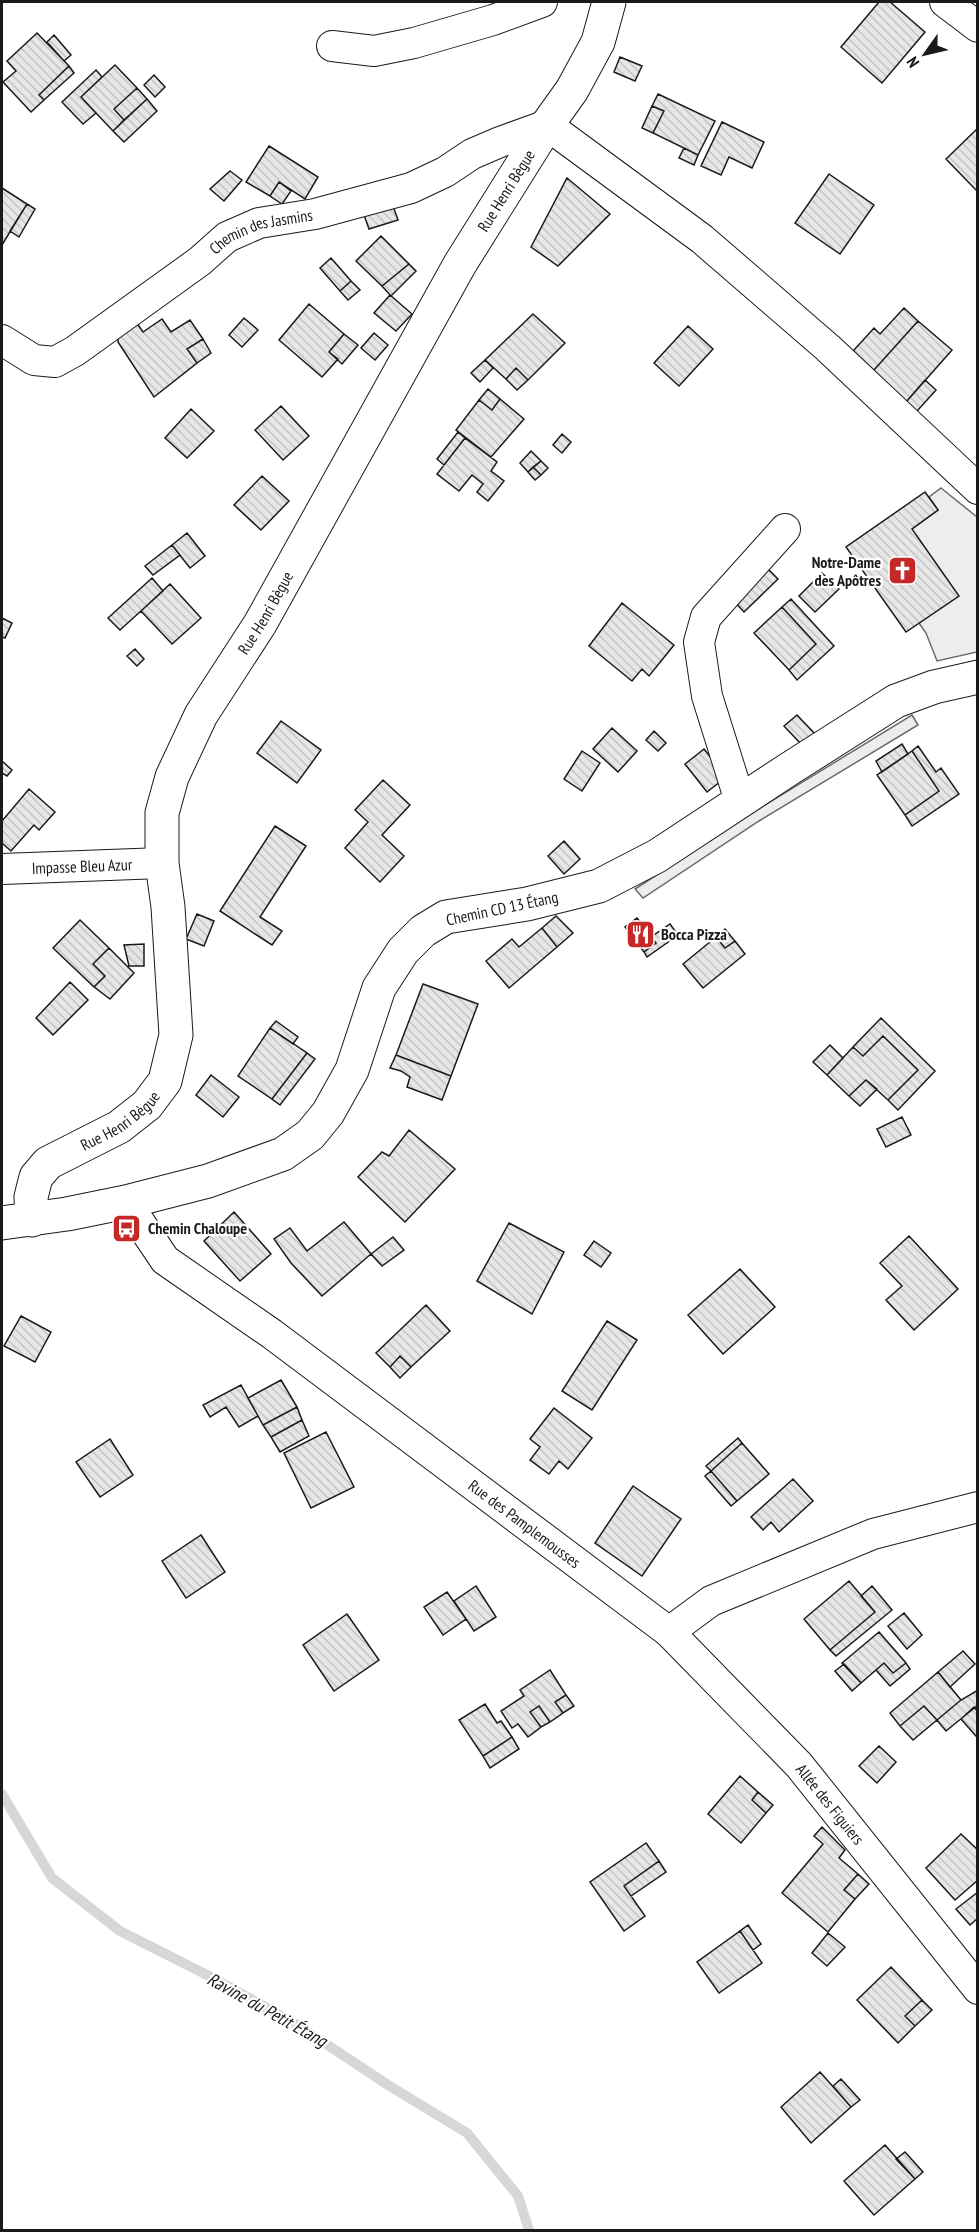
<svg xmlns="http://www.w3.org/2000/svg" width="979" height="2232" font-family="'PT Sans Narrow',sans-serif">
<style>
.built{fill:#ededed;stroke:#6a6a6a;stroke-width:1.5}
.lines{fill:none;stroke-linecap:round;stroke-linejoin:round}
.stream{stroke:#d7d7d7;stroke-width:10}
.building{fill:url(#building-back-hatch);stroke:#1a1a1a;stroke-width:1.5}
.minor-casing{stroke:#1a1a1a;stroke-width:32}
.tertiary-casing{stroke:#1a1a1a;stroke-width:35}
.secondary-casing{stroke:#1a1a1a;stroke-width:35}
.minor{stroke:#fff;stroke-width:30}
.tertiary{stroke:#fff;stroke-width:33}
.secondary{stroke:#fff;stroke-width:33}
.labels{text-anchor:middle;stroke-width:4.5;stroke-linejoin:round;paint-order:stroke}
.street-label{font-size:16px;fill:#1a1a1a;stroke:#fff}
.poi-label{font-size:16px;font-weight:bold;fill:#1a1a1a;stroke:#fff;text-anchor:start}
.water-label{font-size:18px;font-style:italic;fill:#1a1a1a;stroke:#fff}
</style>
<defs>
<pattern id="building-back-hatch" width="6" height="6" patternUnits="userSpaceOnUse" patternTransform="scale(1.5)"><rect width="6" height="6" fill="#e6e6e6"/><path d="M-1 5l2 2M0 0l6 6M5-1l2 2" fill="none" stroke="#c5c5c5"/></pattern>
</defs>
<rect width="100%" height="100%" fill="#fff"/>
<path class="built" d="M 941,488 L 977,517 L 977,652 L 937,661 L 926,633 L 919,623 L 912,529 L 938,510 L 929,497 Z
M 912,715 L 918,725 L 759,821 L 643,898 L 635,889 L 752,813 Z"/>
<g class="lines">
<path class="stream" d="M 2,1794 L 52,1878 L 120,1931 L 213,1978 L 296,2024 L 388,2085 L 467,2133 L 518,2196 L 529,2230"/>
</g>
<path class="building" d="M 879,2 L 890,2 L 925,32 L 882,83 L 841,47 Z
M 37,33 L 69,66 L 39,95 L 44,100 L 31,112 L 3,82 L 16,71 L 7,61 Z
M 54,35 L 71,55 L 64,61 L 47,42 Z
M 620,57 L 642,66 L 635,81 L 614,72 Z
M 115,65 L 137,88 L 114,109 L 124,120 L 113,131 L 81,97 Z
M 69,66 L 74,73 L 44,100 L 39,95 Z
M 96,70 L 102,77 L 81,97 L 96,113 L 83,124 L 62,102 Z
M 154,75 L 165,87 L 155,97 L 144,85 Z
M 137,88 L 147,99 L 124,120 L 114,109 Z
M 658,94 L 715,121 L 698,155 L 653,133 L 664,111 L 652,106 Z
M 147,99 L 157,111 L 124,142 L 113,131 Z
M 652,106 L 664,111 L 653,133 L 642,128 Z
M 722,122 L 764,142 L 752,168 L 729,157 L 721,175 L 701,166 Z
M 978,128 L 978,188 L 976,190 L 946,159 Z
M 269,146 L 318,177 L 305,199 L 279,182 L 270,196 L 246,182 Z
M 684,148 L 698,155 L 694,165 L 679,158 Z
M 230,171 L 242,180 L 224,201 L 210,189 Z
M 829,174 L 874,205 L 840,254 L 795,223 Z
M 567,178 L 610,214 L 558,266 L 531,247 Z
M 279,182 L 291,191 L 282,204 L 270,196 Z
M 2,188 L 27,204 L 2,245 Z
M 392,203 L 398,220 L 369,229 L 363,212 Z
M 27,204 L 35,209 L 19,237 L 10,231 Z
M 381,236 L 409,264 L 382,286 L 356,261 Z
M 331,258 L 351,281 L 340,291 L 320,268 Z
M 409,264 L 416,271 L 391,296 L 382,286 Z
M 351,281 L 360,290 L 348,300 L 340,291 Z
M 390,295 L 412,314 L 396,331 L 374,313 Z
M 309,304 L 344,334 L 329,352 L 338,359 L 322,377 L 279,340 Z
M 904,308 L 918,321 L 865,380 L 844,361 L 874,328 L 880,334 Z
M 533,314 L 565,343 L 528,380 L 516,368 L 506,379 L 485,360 Z
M 244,318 L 258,330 L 242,347 L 229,335 Z
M 162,319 L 171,332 L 190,320 L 203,339 L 187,349 L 197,363 L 154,397 L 118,342 L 118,337 L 137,323 L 143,332 Z
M 918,321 L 952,350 L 899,410 L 865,380 Z
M 688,326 L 713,349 L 679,386 L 654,363 Z
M 374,333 L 388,345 L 375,360 L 361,348 Z
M 344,334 L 358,345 L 342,364 L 329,352 Z
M 203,339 L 211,353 L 197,363 L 187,349 Z
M 485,360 L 493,368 L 480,382 L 471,373 Z
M 516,368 L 528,380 L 517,390 L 506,379 Z
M 925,380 L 936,390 L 909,420 L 899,410 Z
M 488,389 L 500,399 L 492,410 L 479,400 Z
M 500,399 L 524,419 L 491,457 L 456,430 L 479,400 L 492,410 Z
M 281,406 L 309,436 L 283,460 L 255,430 Z
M 191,409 L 214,431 L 187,458 L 165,438 Z
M 458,432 L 465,438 L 444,465 L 437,459 Z
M 562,434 L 571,442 L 562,453 L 553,445 Z
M 465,438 L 497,462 L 491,471 L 504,481 L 488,501 L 477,492 L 483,484 L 472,475 L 459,491 L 437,474 Z
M 531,451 L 541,461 L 528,472 L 520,463 Z
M 541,461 L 548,468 L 541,475 L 533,467 Z
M 533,467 L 541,475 L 535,480 L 528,472 Z
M 262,476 L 289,501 L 261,530 L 234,505 Z
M 925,492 L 938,510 L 912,529 L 959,596 L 906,632 L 846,547 Z
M 187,533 L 205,556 L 190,568 L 172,545 Z
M 172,545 L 180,555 L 153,575 L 145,566 Z
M 764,565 L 778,579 L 744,612 L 730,597 Z
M 822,573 L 839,589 L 815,612 L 799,596 Z
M 152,578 L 163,591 L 120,630 L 108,618 Z
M 170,584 L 201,618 L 172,644 L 141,611 Z
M 791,599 L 834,646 L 797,680 L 789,670 L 816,644 L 782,607 Z
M 622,603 L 674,645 L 649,676 L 642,669 L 632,681 L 589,646 Z
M 782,607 L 816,644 L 789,670 L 754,633 Z
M 2,618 L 12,623 L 5,638 L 2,637 Z
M 135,649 L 144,659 L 137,666 L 127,656 Z
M 797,715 L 815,734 L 802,745 L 784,726 Z
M 281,721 L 321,750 L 297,783 L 257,753 Z
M 612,728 L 637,751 L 618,772 L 593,749 Z
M 654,731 L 666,743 L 658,751 L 646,740 Z
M 902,744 L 908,754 L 882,772 L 876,761 Z
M 918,746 L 936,772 L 941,768 L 959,794 L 912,826 L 905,815 L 939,791 L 912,751 Z
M 704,749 L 726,777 L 707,792 L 685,764 Z
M 582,751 L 600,763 L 582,791 L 564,779 Z
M 912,751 L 939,791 L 905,815 L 877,775 Z
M 2,761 L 12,770 L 7,776 L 2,773 Z
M 383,780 L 410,805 L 382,835 L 404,856 L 380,882 L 345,848 L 368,822 L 355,810 Z
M 29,789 L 55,812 L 39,830 L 34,825 L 11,851 L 2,843 L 2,821 Z
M 275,826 L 306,846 L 260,917 L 282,931 L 272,945 L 220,911 Z
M 564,841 L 580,859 L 564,874 L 548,856 Z
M 197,914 L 214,921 L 204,946 L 186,939 Z
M 556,916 L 573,933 L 557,947 L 542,928 Z
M 637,918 L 656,943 L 644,952 L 625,927 Z
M 80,920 L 109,948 L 93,964 L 105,976 L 94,987 L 53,948 Z
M 670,924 L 678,935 L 647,957 L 644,952 L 656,943 L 651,937 Z
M 542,928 L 557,947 L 509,988 L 486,961 L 512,939 L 519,947 Z
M 725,929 L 735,941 L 725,948 L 716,937 Z
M 716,937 L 725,948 L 735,941 L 745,954 L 703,988 L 683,964 Z
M 144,944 L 144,966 L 129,966 L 124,945 Z
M 109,948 L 134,973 L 110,999 L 94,987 L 105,976 L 93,964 Z
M 70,982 L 88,1000 L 53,1035 L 36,1018 Z
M 423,984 L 478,1004 L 451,1076 L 396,1055 Z
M 881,1018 L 935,1071 L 898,1110 L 888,1100 L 918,1070 L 883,1036 L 863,1056 L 853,1047 Z
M 276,1021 L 298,1037 L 293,1044 L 270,1028 Z
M 270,1028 L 307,1053 L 272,1099 L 238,1076 Z
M 883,1036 L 918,1070 L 888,1100 L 866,1080 L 849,1096 L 827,1075 L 853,1047 L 863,1056 Z
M 830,1045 L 843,1058 L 827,1075 L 813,1062 Z
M 307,1053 L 315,1059 L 280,1105 L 272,1099 Z
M 396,1055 L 451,1076 L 442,1100 L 407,1087 L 410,1077 L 401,1071 L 390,1068 Z
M 211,1075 L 239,1097 L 223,1117 L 196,1095 Z
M 866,1080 L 877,1089 L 860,1106 L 849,1096 Z
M 902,1117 L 911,1135 L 886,1147 L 877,1129 Z
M 409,1130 L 455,1169 L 405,1222 L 358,1177 L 382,1152 L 389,1156 Z
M 234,1212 L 271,1254 L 240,1281 L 204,1241 Z
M 344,1222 L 371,1254 L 322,1296 L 291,1263 L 274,1239 L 290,1228 L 307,1251 Z
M 509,1223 L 564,1252 L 532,1314 L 477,1281 Z
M 909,1236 L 958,1289 L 914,1330 L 886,1300 L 902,1286 L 880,1263 Z
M 393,1237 L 404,1250 L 382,1266 L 371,1254 Z
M 594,1241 L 611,1253 L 601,1267 L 584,1255 Z
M 740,1269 L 775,1307 L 723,1354 L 688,1315 Z
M 426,1305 L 450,1331 L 411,1367 L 400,1356 L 390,1367 L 376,1353 Z
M 21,1316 L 51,1332 L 35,1362 L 4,1346 Z
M 607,1321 L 637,1340 L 592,1410 L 562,1391 Z
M 400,1356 L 411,1367 L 400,1378 L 390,1367 Z
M 281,1380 L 297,1407 L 263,1425 L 248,1398 Z
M 241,1385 L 258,1416 L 239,1427 L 226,1407 L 210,1417 L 203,1405 Z
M 297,1407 L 302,1420 L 271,1437 L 263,1425 Z
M 554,1408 L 592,1438 L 568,1469 L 559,1461 L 549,1474 L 530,1460 L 540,1447 L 530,1439 Z
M 302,1420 L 309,1436 L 280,1452 L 271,1437 Z
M 326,1432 L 354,1487 L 311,1508 L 284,1453 Z
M 738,1438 L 742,1443 L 711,1471 L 706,1466 Z
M 110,1439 L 133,1475 L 100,1497 L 76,1462 Z
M 742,1443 L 769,1474 L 737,1501 L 711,1471 Z
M 711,1471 L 737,1501 L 731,1506 L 705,1476 Z
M 793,1479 L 813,1501 L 779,1532 L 771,1522 L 763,1530 L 751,1517 Z
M 633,1486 L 681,1519 L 642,1576 L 595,1543 Z
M 201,1535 L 225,1572 L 186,1598 L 162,1561 Z
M 849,1581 L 875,1612 L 830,1650 L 804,1619 Z
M 476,1586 L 496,1617 L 474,1631 L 454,1601 Z
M 872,1586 L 892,1610 L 836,1656 L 830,1650 L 875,1612 L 861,1596 Z
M 447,1592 L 466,1619 L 443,1635 L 424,1607 Z
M 904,1613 L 922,1635 L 907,1649 L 888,1626 Z
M 347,1614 L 379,1660 L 334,1691 L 303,1645 Z
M 879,1632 L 906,1663 L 893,1673 L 884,1663 L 861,1683 L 842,1663 Z
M 963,1651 L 975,1664 L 950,1687 L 938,1672 Z
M 884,1663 L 893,1673 L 906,1663 L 910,1669 L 890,1686 L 876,1670 Z
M 844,1664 L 861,1683 L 852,1691 L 835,1671 Z
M 550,1670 L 566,1695 L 555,1702 L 563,1713 L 550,1722 L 539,1706 L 530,1712 L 541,1727 L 528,1737 L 518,1724 L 512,1728 L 501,1711 L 524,1696 L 520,1690 Z
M 938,1672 L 961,1700 L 937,1720 L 924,1706 L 900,1726 L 890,1713 Z
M 978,1690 L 978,1705 L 946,1731 L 937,1720 L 961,1700 Z
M 566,1695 L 574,1706 L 563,1713 L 555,1702 Z
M 485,1704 L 497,1723 L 501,1721 L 512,1737 L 483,1756 L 459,1720 Z
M 539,1706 L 550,1722 L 541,1727 L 530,1712 Z
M 924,1706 L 937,1720 L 913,1740 L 900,1726 Z
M 974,1707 L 978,1712 L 978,1735 L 976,1736 L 961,1719 Z
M 512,1737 L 519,1749 L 490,1768 L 483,1756 Z
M 879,1746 L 896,1762 L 877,1783 L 859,1766 Z
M 740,1776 L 758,1792 L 752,1800 L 766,1813 L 741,1843 L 708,1814 Z
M 758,1792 L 773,1805 L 766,1813 L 752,1800 Z
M 822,1827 L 845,1850 L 839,1858 L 858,1874 L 844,1890 L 855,1899 L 828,1932 L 782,1893 L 823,1844 L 814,1836 Z
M 961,1834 L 978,1850 L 978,1880 L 955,1900 L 926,1868 Z
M 646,1843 L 659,1861 L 624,1886 L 645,1916 L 624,1931 L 590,1882 Z
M 659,1861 L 666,1872 L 631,1896 L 624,1886 Z
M 858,1874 L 869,1884 L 855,1899 L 844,1890 Z
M 978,1892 L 978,1918 L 970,1925 L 956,1909 Z
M 748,1925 L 761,1944 L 753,1950 L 740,1931 Z
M 740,1931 L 762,1963 L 719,1993 L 697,1962 Z
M 828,1933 L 845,1947 L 827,1966 L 812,1953 Z
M 891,1967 L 922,2000 L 905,2016 L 915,2026 L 898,2043 L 857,2000 Z
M 922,2000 L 932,2010 L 915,2026 L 905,2016 Z
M 820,2072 L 851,2107 L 811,2143 L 781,2107 Z
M 841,2079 L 860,2100 L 851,2107 L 833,2086 Z
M 885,2145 L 915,2179 L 874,2215 L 844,2181 Z
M 905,2152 L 923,2172 L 915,2179 L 896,2159 Z"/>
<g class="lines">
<defs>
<g id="minor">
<path d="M 945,2 L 978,27"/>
<path d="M 332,46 L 374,51 L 414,43 L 493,20 L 542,2"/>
<path id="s1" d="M 2,340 L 34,360 L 55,362 L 75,351 L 200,261 L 227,237 L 259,223 L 315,214 L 411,188 L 445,172 L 472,154 L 500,142 L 547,125 L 702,239 L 828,348 L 978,489"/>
<path d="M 740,801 L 707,696 L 699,642 L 706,617 L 785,529"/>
<path id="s2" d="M 2,869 L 162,863"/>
<path id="s3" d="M 126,1202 L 165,1260 L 272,1334 L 669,1632 L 711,1601 L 873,1534 L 978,1507"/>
<path id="s4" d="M 669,1632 L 799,1765 L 978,1989"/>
</g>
<g id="tertiary">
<path id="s5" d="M 32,1220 L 31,1197 L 36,1177 L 48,1163 L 119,1127 L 147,1105 L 165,1081 L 176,1035 L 168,907 L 162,863 L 162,813 L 172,777 L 201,715 L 260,624 L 460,264 L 547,125 L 572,90 L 598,42 L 609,2"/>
</g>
<path id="secondary" d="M 2,1223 L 67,1214 L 126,1202 L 208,1181 L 283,1154 L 310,1135 L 328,1113 L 352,1070 L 379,988 L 403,951 L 423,931 L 446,917 L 527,904 L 599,886 L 657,856 L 789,769 L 896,701 L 934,687 L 978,677"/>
</defs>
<use href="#minor" class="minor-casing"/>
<use href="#tertiary" class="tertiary-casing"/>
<use href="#secondary" class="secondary-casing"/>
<use href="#minor" class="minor"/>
<use href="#tertiary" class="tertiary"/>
<use href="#secondary" class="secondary"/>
</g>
<defs>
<symbol id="church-square" viewBox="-11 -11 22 22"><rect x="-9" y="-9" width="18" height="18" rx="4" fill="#c62828" stroke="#fff"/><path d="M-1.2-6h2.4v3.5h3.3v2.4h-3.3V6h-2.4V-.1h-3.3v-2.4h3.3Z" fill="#fff"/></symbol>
<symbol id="restaurant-square" viewBox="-11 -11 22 22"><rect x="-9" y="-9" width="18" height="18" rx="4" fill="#c62828" stroke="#fff"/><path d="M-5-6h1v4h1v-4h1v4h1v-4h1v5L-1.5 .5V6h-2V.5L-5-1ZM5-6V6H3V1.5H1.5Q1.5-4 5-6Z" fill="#fff"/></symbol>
<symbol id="bus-square" viewBox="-11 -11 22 22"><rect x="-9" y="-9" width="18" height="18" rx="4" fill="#c62828" stroke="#fff"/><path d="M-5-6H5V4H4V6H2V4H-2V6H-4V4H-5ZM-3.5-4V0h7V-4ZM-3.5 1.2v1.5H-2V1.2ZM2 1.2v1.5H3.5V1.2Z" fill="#fff"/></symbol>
</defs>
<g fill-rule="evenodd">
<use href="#church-square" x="886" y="554" width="33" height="33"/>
<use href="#restaurant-square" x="624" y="918" width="33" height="33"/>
<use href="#bus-square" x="110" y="1212" width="33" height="33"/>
</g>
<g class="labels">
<g class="street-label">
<text dy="6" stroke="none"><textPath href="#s5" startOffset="1190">Rue Henri Bègue</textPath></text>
<text dy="6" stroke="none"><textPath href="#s1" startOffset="306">Chemin des Jasmins</textPath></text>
<text dy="6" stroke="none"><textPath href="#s5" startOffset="704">Rue Henri Bègue</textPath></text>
<text dy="6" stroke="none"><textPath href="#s2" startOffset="80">Impasse Bleu Azur</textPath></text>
<text transform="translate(502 908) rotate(-12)" y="6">Chemin CD 13 Étang</text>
<text dy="6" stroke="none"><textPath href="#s5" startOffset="146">Rue Henri Bègue</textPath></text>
<text dy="6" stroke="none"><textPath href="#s3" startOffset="516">Rue des Pamplemousses</textPath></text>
<text dy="6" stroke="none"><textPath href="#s4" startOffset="236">Allée des Figuiers</textPath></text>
</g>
<g class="poi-label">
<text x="881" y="568" text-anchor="end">Notre-Dame<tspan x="881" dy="18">des Apôtres</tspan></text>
<text x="661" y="940">Bocca Pizza</text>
<text x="148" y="1234">Chemin Chaloupe</text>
</g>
<g class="water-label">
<text transform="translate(267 2010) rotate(29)" y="6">Ravine du Petit Étang</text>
</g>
</g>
<rect width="979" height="2232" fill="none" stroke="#1a1a1a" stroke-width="6"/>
<g transform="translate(925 54) rotate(236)" stroke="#ffffff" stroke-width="4.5" paint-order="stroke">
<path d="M0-4.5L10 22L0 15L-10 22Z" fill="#1a1a1a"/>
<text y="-9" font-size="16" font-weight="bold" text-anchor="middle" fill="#1a1a1a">N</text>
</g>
</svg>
